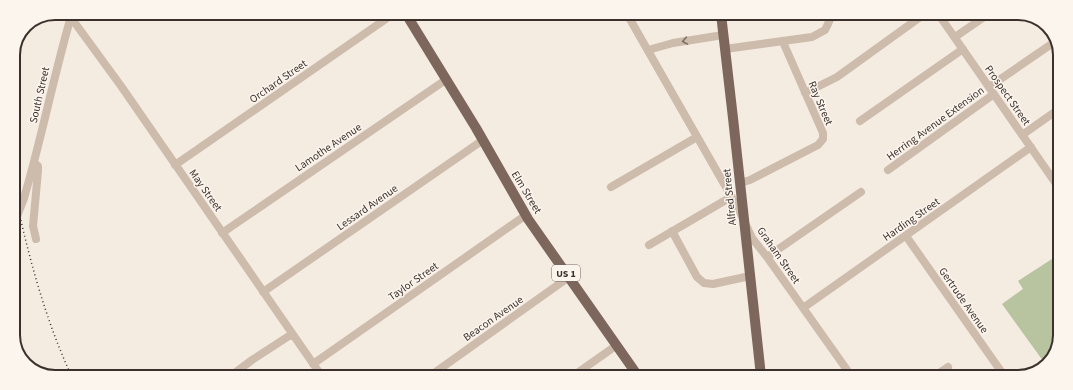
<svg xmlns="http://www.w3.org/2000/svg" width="1073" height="390" font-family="'Source Sans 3',sans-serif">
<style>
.green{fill:#b8c4a0}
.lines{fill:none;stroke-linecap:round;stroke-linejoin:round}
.minor{stroke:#cdbbac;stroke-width:8}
.major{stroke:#7d675c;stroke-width:10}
.rail{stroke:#3b302b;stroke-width:1.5;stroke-dasharray:1 3;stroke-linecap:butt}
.minor-bridge{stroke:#cdbbac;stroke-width:8}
.oneway{stroke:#7d6f65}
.labels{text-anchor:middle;stroke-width:3;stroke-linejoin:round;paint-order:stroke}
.shield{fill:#fbf5ee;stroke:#756b66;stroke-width:1}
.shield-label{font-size:10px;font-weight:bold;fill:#3b302b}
.street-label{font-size:11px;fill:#3b302b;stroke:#fbf5ee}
.rim{fill:none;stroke:#3b302b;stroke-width:2}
</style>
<rect width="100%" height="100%" fill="#f4ebe1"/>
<path class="green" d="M 1058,255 L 1058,348 L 1046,365 L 1002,304 L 1023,289 L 1018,281 Z"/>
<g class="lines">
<path class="minor" d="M 627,14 L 739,210 L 752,238 L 767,257 L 852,377
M 939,15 L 1059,188
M 70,20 L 75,23 L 121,86 L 321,375
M 955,37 L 987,15
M 725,49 L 812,37 L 825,30 L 827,26 L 832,15
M 648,50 L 673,43 L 723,35
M 989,87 L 1056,41
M 805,93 L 837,77 L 923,15
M 860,121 L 963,49
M 1022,135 L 1059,109
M 34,163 L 38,166 L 38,171 L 33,226 L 36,239
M 175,165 L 393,14
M 888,170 L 994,94
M 740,183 L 750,180 L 818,145 L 823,139 L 823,133 L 783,42
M 611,187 L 697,137
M 24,198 C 42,137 54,74 72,13
M 13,228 L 16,219
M 672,231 L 697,277 L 704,283 L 713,284 L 750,276
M 222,233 L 447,79
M 906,236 L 1005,377
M 649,245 L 731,197
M 767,257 L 861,192
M 263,292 L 483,140
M 803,308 L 1031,147
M 313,364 L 526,215
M 232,375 L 252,360 L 292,334
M 430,376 L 569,277
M 573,376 L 617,345
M 933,377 L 948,367"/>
<path class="major" d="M 406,14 L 476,128 L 528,219 L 638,376
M 721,14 L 733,118 L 761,376"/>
<path class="rail" d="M 13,185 C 27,250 43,314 71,375"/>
<path class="minor-bridge" d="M 16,219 L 24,198"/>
</g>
<defs><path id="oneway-chevron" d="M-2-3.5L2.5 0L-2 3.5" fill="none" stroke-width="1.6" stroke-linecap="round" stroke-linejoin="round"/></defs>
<use class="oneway" href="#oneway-chevron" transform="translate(685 41) rotate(170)"/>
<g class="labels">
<rect class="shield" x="552" y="265" width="28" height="16" rx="3"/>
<g class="shield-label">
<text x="566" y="277">US 1</text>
</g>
<g class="street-label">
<text transform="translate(278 81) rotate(-35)" y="4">Orchard Street</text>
<text transform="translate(39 95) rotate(-77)" y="4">South Street</text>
<text transform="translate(1008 95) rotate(55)" y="4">Prospect Street</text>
<text transform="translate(821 103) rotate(67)" y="4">Ray Street</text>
<text transform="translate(935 123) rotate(-36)" y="4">Herring Avenue Extension</text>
<text transform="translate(328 147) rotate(-34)" y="4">Lamothe Avenue</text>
<text transform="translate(206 190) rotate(55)" y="4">May Street</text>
<text transform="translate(527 192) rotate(59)" y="4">Elm Street</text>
<text transform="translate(729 197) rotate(-96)" y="4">Alfred Street</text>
<text transform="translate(367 207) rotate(-35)" y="4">Lessard Avenue</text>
<text transform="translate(911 219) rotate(-35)" y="4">Harding Street</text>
<text transform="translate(779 255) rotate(55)" y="4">Graham Street</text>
<text transform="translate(413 281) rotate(-35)" y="4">Taylor Street</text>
<text transform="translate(964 300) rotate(55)" y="4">Gertrude Avenue</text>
<text transform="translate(493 318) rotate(-35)" y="4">Beacon Avenue</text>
</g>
</g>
<path d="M0 0H1073V390H0ZM55 20H1018A35 35 0 0 1 1053 55V335A35 35 0 0 1 1018 370H55A35 35 0 0 1 20 335V55A35 35 0 0 1 55 20Z" fill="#fbf5ee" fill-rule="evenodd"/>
<path class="rim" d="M55 20H1018A35 35 0 0 1 1053 55V335A35 35 0 0 1 1018 370H55A35 35 0 0 1 20 335V55A35 35 0 0 1 55 20Z"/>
</svg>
